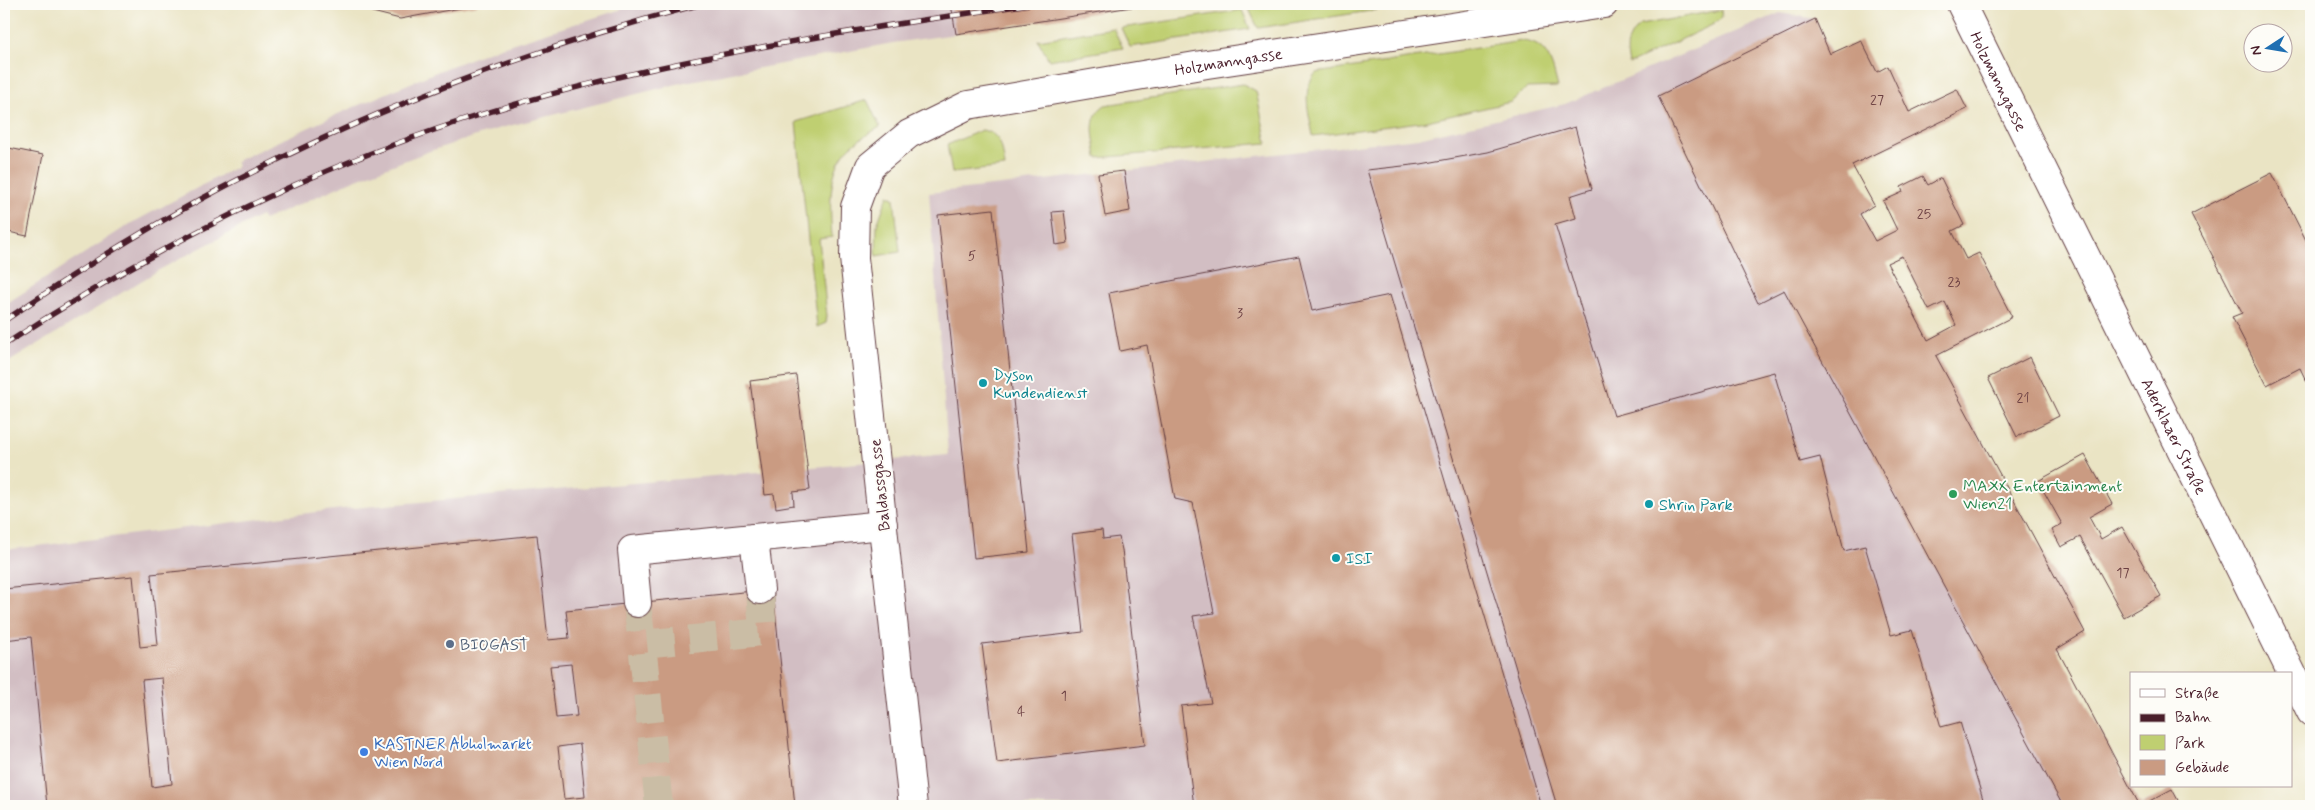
<svg xmlns="http://www.w3.org/2000/svg" width="2315" height="810" font-family="Mynerve,sans-serif">
<style>
.industrial{fill:#d2bec3}
.green{fill:#bfcf71;stroke:#84774e}
.building{fill:#ca9b82;fill-rule:evenodd}
.lines{fill:none;stroke-linecap:round;stroke-linejoin:round}
.minor-tunnel{stroke:#cabda5;stroke-width:28;stroke-dasharray:28 14;stroke-linecap:butt}
.minor-casing{stroke:#623d42;stroke-width:30}
.minor{stroke:#fff;stroke-width:28}
.rail-casing{stroke:#4a1f2b;stroke-width:5.5}
.rail{stroke:#fdfcf7;stroke-width:4;stroke-dasharray:11;stroke-linecap:butt}
.culture-dot{fill:#0f9aa8;stroke:#fdfcf7;stroke-width:2}
.leisure-dot{fill:#2e9e5b;stroke:#fdfcf7;stroke-width:2}
.service-dot{fill:#5c6f8a;stroke:#fdfcf7;stroke-width:2}
.shop-dot{fill:#3f7fe0;stroke:#fdfcf7;stroke-width:2}
.labels{text-anchor:middle;stroke-width:4;stroke-linejoin:round;paint-order:stroke}
.number-label{font-size:14px;fill:#6a3e41}
.street-label{font-size:16px;fill:#4a1f2b;stroke:#fdfcf7}
.culture-label{font-size:16px;fill:#0d838f;stroke:#fdfcf7;text-anchor:start}
.leisure-label{font-size:16px;fill:#27864d;stroke:#fdfcf7;text-anchor:start}
.service-label{font-size:16px;fill:#4e5e75;stroke:#fdfcf7;text-anchor:start}
.shop-label{font-size:16px;fill:#366cbe;stroke:#fdfcf7;text-anchor:start}
</style>
<rect width="100%" height="100%" fill="#fdfcf7"/>
<filter id="ink" filterUnits="userSpaceOnUse"><feTurbulence type="fractalNoise" baseFrequency=".02" numOctaves="2"/><feDisplacementMap in="SourceGraphic" scale="10" xChannelSelector="R" yChannelSelector="G"/><feConvolveMatrix kernelMatrix="1 2 1 2 8 2 1 2 1" color-interpolation-filters="sRGB"/></filter>
<filter id="wash" filterUnits="userSpaceOnUse"><feTurbulence type="fractalNoise" baseFrequency=".0096" numOctaves="4" result="noise"/><feDisplacementMap in="SourceGraphic" scale="20" xChannelSelector="R" yChannelSelector="G"/><feGaussianBlur stdDeviation="1.12" result="paint"/><feColorMatrix in="noise" values="0 0 0 0 0 0 0 0 0 0 0 0 0 0 0 0 0 1.4 0 .05"/><feComposite in="paint" operator="in"/></filter>
<g filter="url(#wash)">
<rect width="100%" height="100%" fill="#eae4c4"/>
<path class="industrial" d="M 638,4 L 951,4 L 956,34 L 893,43 L 685,82 L 501,128 L 427,152 L 354,180 L 264,220 L 261,216 L 159,270 L 4,365 L 4,305 L 130,224 L 238,166 L 236,161 L 340,113 L 441,70 L 498,48 Z
M 1780,13 L 1815,19 L 1877,152 L 1852,165 L 1874,205 L 1861,215 L 2085,632 L 2057,650 L 2140,805 L 2172,789 L 2181,806 L 4,806 L 4,550 L 342,509 L 948,455 L 929,193 L 1418,138 L 1565,104 Z"/>
<path class="green" d="M 1282,4 L 1374,4 L 1377,10 L 1258,28 L 1249,9 Z
M 1242,10 L 1250,29 L 1130,47 L 1121,28 Z
M 1721,10 L 1722,18 L 1712,25 L 1629,64 C 1625,47 1627,37 1640,25 Z
M 1113,28 L 1123,48 L 1049,60 L 1038,40 Z
M 1522,41 C 1549,43 1552,65 1558,87 L 1527,88 L 1511,102 L 1427,121 L 1313,136 C 1310,115 1300,90 1316,73 Z
M 1243,84 L 1256,91 L 1267,143 L 1097,158 C 1095,139 1086,118 1105,105 Z
M 867,100 L 880,127 C 870,133 859,139 850,147 C 827,169 830,207 832,237 L 819,239 L 827,316 L 826,323 L 817,327 L 796,122 Z
M 982,130 C 1003,134 1002,150 1005,167 L 952,173 L 947,145 Z
M 888,195 L 894,198 L 900,252 L 876,256 L 877,225 Z"/>
<g id="blocks">
<path class="building" d="M 341,4 L 477,4 L 477,5 L 400,19 Z
M 951,4 L 1144,4 L 1145,5 L 956,34 Z
M 1815,19 L 1830,54 L 1861,40 L 1877,72 L 1888,66 L 1909,112 L 1957,89 L 1967,109 L 1852,165 L 1874,205 L 1860,214 L 1875,241 L 1897,230 L 1883,201 L 1903,192 L 1901,187 L 1923,176 L 1928,185 L 1941,178 L 1964,225 L 1952,231 L 1966,259 L 1979,253 L 2012,317 L 1936,356 L 2085,632 L 2057,649 L 2140,806 L 2172,789 L 2181,806 L 2063,806 L 1784,290 L 1758,303 L 1658,96 ZM 1902,256 L 1929,310 L 1945,302 L 1956,325 L 1928,340 L 1887,263 Z
M 1575,127 L 1592,189 L 1570,196 L 1576,218 L 1555,224 L 1614,416 L 1774,372 L 1800,462 L 1820,457 L 1844,551 L 1865,546 L 1891,635 L 1912,630 L 1941,727 L 1960,722 L 1985,806 L 1557,806 L 1367,170 L 1421,164 L 1488,152 Z
M 4,147 L 43,155 L 27,236 L 4,231 Z
M 1124,171 L 1130,211 L 1105,216 L 1098,174 Z
M 2272,173 L 2311,250 L 2311,391 L 2300,368 L 2267,385 L 2232,317 L 2242,313 L 2191,214 Z
M 993,209 L 1029,552 L 974,558 L 938,215 Z
M 1064,211 L 1068,243 L 1056,245 L 1052,212 Z
M 1299,256 L 1312,311 L 1390,295 L 1541,806 L 1194,806 L 1181,706 L 1211,703 L 1193,616 L 1214,613 L 1193,503 L 1175,499 L 1147,345 L 1120,351 L 1109,293 Z
M 2030,357 L 2059,416 L 2017,437 L 1988,378 Z
M 796,375 L 810,490 L 793,492 L 794,505 L 776,508 L 774,494 L 765,495 L 750,381 Z
M 2085,455 L 2112,504 L 2089,517 L 2101,539 L 2122,527 L 2161,596 L 2124,617 L 2080,537 L 2061,547 L 2052,530 L 2062,524 L 2038,481 Z
M 1102,530 L 1103,539 L 1119,537 L 1122,550 L 1145,745 L 997,763 L 982,644 L 1083,632 L 1072,534 Z
M 537,535 L 548,640 L 569,638 L 566,610 L 773,589 L 795,806 L 47,806 L 31,637 L 4,640 L 4,589 L 133,576 L 140,647 L 158,645 L 151,574 ZM 571,664 L 577,716 L 556,718 L 550,666 ZM 162,678 L 172,784 L 152,787 L 142,680 ZM 580,744 L 585,797 L 564,799 L 558,747 Z"/>
</g>
</g>
<g filter="url(#ink)">
<use href="#blocks" fill-opacity="0" stroke="#623d42" stroke-width="1"/>
<g class="lines">
<path class="minor-tunnel" d="M 637,603 L 642,644
M 659,806 L 642,644 L 763,632 L 760,590"/>
<defs>
<g id="minor">
<path id="s1" d="M 1961,4 L 2311,712"/>
<path d="M 760,590 L 754,538 L 883,525"/>
<path d="M 637,603 L 632,550 L 754,538"/>
<path id="s2" d="M 913,806 L 854,258 L 855,207 L 870,166 L 909,134 L 968,105 L 1207,64 L 1604,4"/>
</g>
</defs>
<use href="#minor" class="minor-casing"/>
<use href="#minor" class="minor"/>
<defs>
<path id="rail" d="M 4,321 C 73,274 144,229 218,190 C 372,109 533,48 701,4
M 4,345 C 131,262 266,190 409,139 C 608,66 821,35 1030,4"/>
</defs>
<use href="#rail" class="rail-casing"/>
<use href="#rail" class="rail"/>
</g>
</g>
<g class="culture-dot">
<circle cx="983" cy="383" r="5"/>
<circle cx="1649" cy="504" r="5"/>
<circle cx="1336" cy="558" r="5"/>
</g>
<circle class="leisure-dot" cx="1953" cy="494" r="5"/>
<circle class="service-dot" cx="450" cy="644" r="5"/>
<circle class="shop-dot" cx="364" cy="752" r="5"/>
<g class="labels">
<g class="number-label">
<text x="1877" y="104">27</text>
<text x="1924" y="218">25</text>
<text x="972" y="260">5</text>
<text x="1954" y="286">23</text>
<text x="1240" y="317">3</text>
<text x="2023" y="402">21</text>
<text x="2123" y="577">17</text>
<text x="1064" y="700">1</text>
<text x="1021" y="716">4</text>
</g>
<g class="street-label">
<text dy="6" stroke="none"><textPath href="#s2" startOffset="1026">Holzmanngasse</textPath></text>
<text dy="6" stroke="none"><textPath href="#s1" startOffset="86">Holzmanngasse</textPath></text>
<text dy="6" stroke="none"><textPath href="#s1" startOffset="482">Aderklaaer Straße</textPath></text>
<text transform="translate(879 485) rotate(-96)" y="6">Baldassgasse</text>
</g>
<g class="culture-label">
<text x="993" y="380">Dyson<tspan x="993" dy="18">Kundendienst</tspan></text>
<text x="1659" y="510">Shrin Park</text>
<text x="1346" y="564">ISI</text>
</g>
<g class="leisure-label">
<text x="1963" y="491">MAXX Entertainment<tspan x="1963" dy="18">Wien21</tspan></text>
</g>
<g class="service-label">
<text x="460" y="650">BIOGAST</text>
</g>
<g class="shop-label">
<text x="374" y="749">KASTNER Abholmarkt<tspan x="374" dy="18">Wien Nord</tspan></text>
</g>
</g>
<rect width="2315" height="810" fill="none" stroke="#fdfcf7" stroke-width="20"/>
<rect x="2130" y="672" width="162" height="115" fill="#fdfcf7" stroke="#b5a4a5"/>
<rect x="2140" y="689" width="25" height="8" fill="#ffffff" stroke="#b5a4a5"/>
<text x="2175" y="698" font-size="15" fill="#4a1f2b">Straße</text>
<rect x="2140" y="714" width="25" height="8" fill="#4a1f2b" stroke="#b5a4a5"/>
<text x="2175" y="722" font-size="15" fill="#4a1f2b">Bahn</text>
<rect x="2140" y="735" width="25" height="15" fill="#bfcf71" stroke="#b5a4a5"/>
<text x="2175" y="748" font-size="15" fill="#4a1f2b">Park</text>
<rect x="2140" y="760" width="25" height="15" fill="#ca9b82" stroke="#b5a4a5"/>
<text x="2175" y="772" font-size="15" fill="#4a1f2b">Gebäude</text>
<g transform="translate(2268 48) rotate(258)"><circle r="24" fill="#fdfcf7" stroke="#b5a4a5"/>
<path d="M0-4L9 19L0 12L-9 19Z" fill="#1f6fb2"/>
<text y="-8" font-size="14" font-weight="bold" text-anchor="middle" fill="#4a1f2b">N</text>
</g>
</svg>
